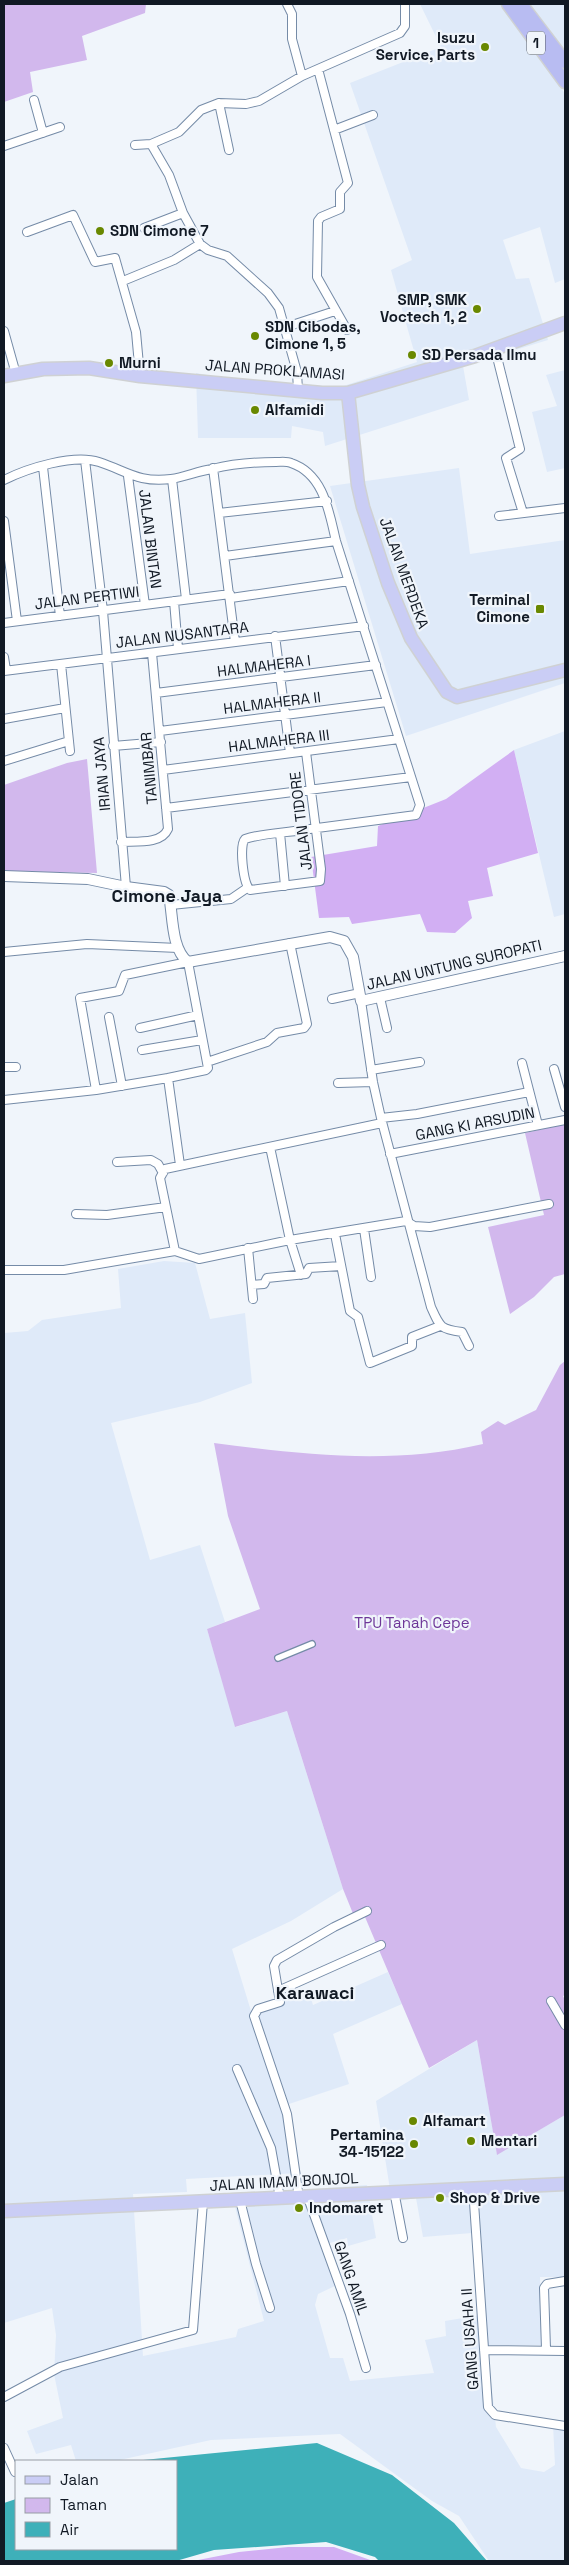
<svg xmlns="http://www.w3.org/2000/svg" width="569" height="2565" font-family="'Space Grotesk',sans-serif">
<style>
.built{fill:#dfeaf9}
.green{fill:#d2b8ed}
.forest{fill:#d2aff3}
.water{fill:#3eb0b9}
.lines{fill:none;stroke-linecap:round;stroke-linejoin:round}
.pedestrian-casing{stroke:#758ba7;stroke-width:8}
.minor-casing{stroke:#758ba7;stroke-width:10}
.tertiary-casing{stroke:#758ba7;stroke-width:12}
.primary-casing{stroke:#cfd1d3;stroke-width:15}
.trunk-casing{stroke:#cfd1d3;stroke-width:15}
.pedestrian{stroke:#fff;stroke-width:5.5}
.minor{stroke:#fff;stroke-width:8}
.tertiary{stroke:#fff;stroke-width:10}
.primary{stroke:#cacdf5;stroke-width:12}
.trunk{stroke:#b8bcf2;stroke-width:12}
.poi-dot{fill:#698800;stroke:#f0f5fb;stroke-width:2}
.labels{text-anchor:middle;stroke-width:4.5;stroke-linejoin:round;paint-order:stroke}
.shield{fill:#f0f5fb;stroke:#545b64;stroke-width:1}
.shield-label{font-size:14px;font-weight:bold;fill:#111924}
.poi-label{font-size:15px;font-weight:bold;fill:#111924;stroke:#f0f5fb;text-anchor:start}
.street-label{font-size:15px;fill:#111924;stroke:#f0f5fb}
.park-label{font-size:15px;fill:#6d3698;stroke:#f0f5fb}
.quarter-label{font-size:18px;font-weight:bold;fill:#111924;stroke:#f0f5fb}
</style>
<rect width="100%" height="100%" fill="#f0f5fb"/>
<path class="built" d="M 420,4 L 565,4 L 565,77 L 557,81 L 565,94 L 565,279 L 555,283 L 540,227 L 503,240 L 516,279 L 529,278 L 548,340 L 463,366 L 469,400 L 325,446 L 323,432 L 292,426 L 291,438 L 198,438 L 196,373 L 273,386 L 328,391 L 417,362 L 391,270 L 412,260 L 350,83 L 441,47 Z
M 565,370 L 565,468 L 547,472 L 532,412 L 557,406 L 546,375 Z
M 459,468 L 470,554 L 565,540 L 565,683 L 406,736 L 330,486 Z
M 565,731 L 565,914 L 554,917 L 514,750 Z
M 164,1261 L 195,1263 L 210,1319 L 245,1313 L 252,1383 L 200,1402 L 111,1423 L 150,1560 L 200,1545 L 225,1622 L 207,1629 L 236,1727 L 287,1711 L 343,1889 L 291,1921 L 232,1949 L 251,2011 L 309,1992 L 313,2005 L 388,1972 L 402,2004 L 333,2034 L 349,2084 L 289,2104 L 299,2173 L 186,2179 L 187,2192 L 133,2194 L 143,2356 L 236,2337 L 238,2329 L 264,2321 L 232,2195 L 367,2185 L 376,2238 L 348,2246 L 347,2238 L 323,2245 L 337,2285 L 318,2294 L 315,2305 L 330,2358 L 343,2358 L 350,2381 L 434,2373 L 425,2340 L 446,2336 L 445,2321 L 481,2315 L 472,2233 L 423,2237 L 416,2198 L 392,2202 L 376,2101 L 477,2040 L 497,2154 L 565,2115 L 565,2277 L 540,2277 L 542,2345 L 487,2345 L 496,2427 L 521,2468 L 544,2472 L 555,2465 L 553,2425 L 565,2426 L 565,2561 L 489,2561 L 459,2516 L 432,2501 L 340,2434 L 211,2440 L 115,2461 L 76,2461 L 71,2445 L 36,2454 L 27,2431 L 63,2418 L 54,2374 L 56,2335 L 52,2308 L 4,2323 L 4,1333 L 28,1331 L 42,1320 L 121,1308 L 118,1269 Z"/>
<path class="green" d="M 4,4 L 146,4 L 145,13 L 82,36 L 87,60 L 30,72 L 33,92 L 4,102 Z
M 87,759 L 97,873 L 4,871 L 4,785 L 67,763 Z
M 565,1124 L 565,1274 L 554,1277 L 534,1297 L 510,1314 L 488,1227 L 544,1215 L 525,1133 Z
M 565,1361 L 565,1995 L 563,1996 L 565,2000 L 565,2115 L 497,2155 L 477,2040 L 429,2068 L 365,1917 L 356,1921 L 343,1889 L 287,1711 L 235,1727 L 207,1629 L 260,1609 L 228,1516 L 214,1443 C 304,1455 393,1465 483,1444 L 481,1432 L 498,1421 L 505,1425 L 536,1410 L 560,1365 Z"/>
<path class="forest" d="M 514,750 L 538,853 L 487,868 L 493,896 L 468,901 L 472,918 L 455,933 L 427,932 L 420,914 L 352,924 L 349,917 L 319,918 L 311,857 L 377,846 L 378,826 L 446,799 Z
M 288,2547 L 334,2547 L 373,2561 L 193,2561 L 239,2552 Z"/>
<path class="water" d="M 317,2443 L 392,2475 L 454,2523 L 487,2561 L 379,2561 L 375,2557 L 326,2542 L 214,2550 L 176,2561 L 4,2561 L 4,2503 L 16,2499 L 16,2549 L 176,2549 L 176,2461 L 133,2461 Z"/>
<g class="lines">
<defs>
<path id="pedestrian" d="M 278,1658 L 312,1644"/>
<path id="minor" d="M 287,4 L 292,14 L 292,39 L 302,76
M 318,69 L 348,183 L 340,192 L 340,209 L 321,217 L 318,221 L 317,277 L 347,330
M 34,100 L 43,133
M 219,103 L 229,150
M 334,130 L 373,115
M 151,144 L 169,175 L 183,213 L 200,244 L 208,250 L 227,256 L 268,293 L 279,308 L 297,372 L 298,390
M 135,145 L 151,144 L 179,132 L 201,110 L 219,103 L 246,104 L 259,101 L 302,76 L 400,33 L 405,26 L 405,4
M 4,146 L 60,127
M 144,228 L 183,213
M 27,232 L 73,215 L 95,262 L 115,258 L 136,332 L 140,376
M 123,281 L 174,260 L 200,244
M 286,327 L 335,311
M 4,331 L 16,374
M 495,349 L 520,449 L 506,458 L 523,513
M 85,460 L 103,611 L 126,887
M 43,467 L 60,616
M 213,468 L 235,642
M 128,476 L 145,605
M 172,479 L 186,599
M 4,480 C 28,468 73,454 99,462 C 127,471 138,483 171,479 C 185,477 198,471 212,469 C 232,464 255,462 276,462 C 281,462 287,461 291,463 C 324,474 329,512 336,541 L 420,805 L 416,815 C 378,820 340,825 302,830 C 284,833 263,833 245,839 C 239,845 243,883 250,890 L 320,881 L 321,869 L 306,752
M 219,513 L 327,501
M 499,516 L 565,508
M 4,521 L 17,621
M 225,556 L 336,541
M 231,598 L 349,581
M 174,601 L 178,649
M 4,623 L 230,594
M 275,636 L 290,753
M 4,657 L 6,670
M 61,664 L 70,751
M 4,671 L 364,626
M 156,693 L 376,665
M 4,719 L 65,708
M 160,731 L 387,702
M 113,746 L 161,742
M 4,761 L 69,741
M 163,770 L 399,739
M 166,808 L 411,777
M 280,833 L 285,886
M 121,842 C 135,841 161,845 168,829 L 152,653
M 171,905 L 231,899 L 247,888
M 4,952 L 87,944 L 178,948
M 380,998 L 387,1028
M 332,999 L 360,993
M 361,1001 L 373,1082 L 381,1118 L 431,1307 C 440,1327 440,1329 462,1332 L 469,1346
M 109,1017 L 122,1086
M 140,1028 L 198,1015
M 142,1050 L 202,1040
M 207,1062 L 267,1042 L 277,1033 L 304,1028 L 307,1024 L 290,943
M 522,1063 L 538,1125
M 4,1067 L 16,1067
M 554,1069 L 565,1107
M 371,1070 L 420,1062
M 338,1083 L 373,1082
M 96,1090 L 80,998 L 119,991 L 125,975 L 188,962 L 208,1068 L 206,1070 L 168,1078 L 180,1165
M 4,1100 L 96,1090 L 168,1078
M 381,1118 L 417,1114 L 529,1092
M 270,1147 L 290,1240 L 301,1275
M 390,1154 L 565,1120
M 117,1162 L 151,1160 L 158,1164 L 163,1173
M 76,1214 L 107,1215 L 166,1207
M 406,1221 L 414,1226 L 430,1227 L 549,1204
M 364,1229 L 371,1277
M 335,1234 L 350,1311 L 358,1317 L 370,1363 L 412,1346 L 412,1337 L 440,1326
M 248,1248 L 253,1299
M 175,1251 L 160,1178 L 165,1169 L 382,1123
M 4,1270 L 64,1270 L 175,1251 L 199,1259 L 290,1240 L 406,1221
M 252,1285 L 264,1284 L 267,1278 L 306,1274 L 309,1268 L 341,1266
M 278,1991 L 381,1945
M 551,2001 L 565,2025
M 237,2069 L 271,2148 L 280,2198
M 473,2188 L 488,2407 L 495,2415 L 565,2426
M 394,2191 L 403,2238
M 299,2198 L 287,2114 L 254,2016 L 258,2009 L 280,2002 L 274,1966 L 277,1960 L 334,1927 L 367,1911
M 308,2198 L 350,2314 L 366,2368
M 240,2200 L 256,2264 L 270,2308
M 546,2349 L 544,2288 L 547,2284 L 565,2281
M 484,2350 L 565,2351
M 4,2397 L 60,2367 L 193,2330 L 203,2202
M 4,2448 L 15,2472"/>
<path id="tertiary" d="M 4,876 L 88,879 L 126,887 L 164,892 L 169,895 C 173,915 171,949 188,962 L 330,937 L 344,941 L 353,957 L 361,1001 L 565,956"/>
<path id="primary" d="M 4,376 L 43,369 L 89,368 L 140,376 L 322,393 L 348,393 L 475,356 L 565,323
M 348,393 L 358,485 L 363,507 L 388,583 L 411,638 L 447,692 L 457,697 L 565,670
M 4,2211 L 565,2184"/>
<path id="trunk" d="M 508,4 L 565,82
M 521,4 L 565,62"/>
</defs>
<use href="#pedestrian" class="pedestrian-casing"/>
<use href="#minor" class="minor-casing"/>
<use href="#tertiary" class="tertiary-casing"/>
<use href="#primary" class="primary-casing"/>
<use href="#trunk" class="trunk-casing"/>
<use href="#pedestrian" class="pedestrian"/>
<use href="#minor" class="minor"/>
<use href="#tertiary" class="tertiary"/>
<use href="#primary" class="primary"/>
<use href="#trunk" class="trunk"/>
</g>
<g class="poi-dot">
<circle cx="485" cy="47" r="5"/>
<circle cx="100" cy="231" r="5"/>
<circle cx="477" cy="309" r="5"/>
<circle cx="255" cy="336" r="5"/>
<circle cx="412" cy="355" r="5"/>
<circle cx="109" cy="363" r="5"/>
<circle cx="255" cy="410" r="5"/>
<rect x="535" y="604" width="10" height="10" rx="2.5"/>
<circle cx="413" cy="2121" r="5"/>
<circle cx="471" cy="2141" r="5"/>
<circle cx="414" cy="2144" r="5"/>
<circle cx="440" cy="2198" r="5"/>
<circle cx="299" cy="2208" r="5"/>
</g>
<g class="labels">
<rect class="shield" x="527" y="31.5" width="18" height="23" rx="4"/>
<g class="shield-label">
<text x="536" y="48">1</text>
</g>
<g class="poi-label">
<text x="475" y="43" text-anchor="end">Isuzu<tspan x="475" dy="17">Service, Parts</tspan></text>
<text x="110" y="236">SDN Cimone 7</text>
<text x="467" y="305" text-anchor="end">SMP, SMK<tspan x="467" dy="17">Voctech 1, 2</tspan></text>
<text x="265" y="332">SDN Cibodas,<tspan x="265" dy="17">Cimone 1, 5</tspan></text>
<text x="422" y="360">SD Persada Ilmu</text>
<text x="119" y="368">Murni</text>
<text x="265" y="415">Alfamidi</text>
<text x="530" y="605" text-anchor="end">Terminal<tspan x="530" dy="17">Cimone</tspan></text>
<text x="423" y="2126">Alfamart</text>
<text x="404" y="2140" text-anchor="end">Pertamina<tspan x="404" dy="17">34-15122</tspan></text>
<text x="481" y="2146">Mentari</text>
<text x="450" y="2203">Shop &amp; Drive</text>
<text x="309" y="2213">Indomaret</text>
</g>
<g class="street-label">
<text transform="translate(275 370) rotate(4)" y="5">JALAN PROKLAMASI</text>
<text transform="translate(150 539) rotate(83)" y="5">JALAN BINTAN</text>
<text transform="translate(404 573) rotate(70)" y="5">JALAN MERDEKA</text>
<text transform="translate(87 598) rotate(-7)" y="5">JALAN PERTIWI</text>
<text transform="translate(182 635) rotate(-7)" y="5">JALAN NUSANTARA</text>
<text transform="translate(264 666) rotate(-7)" y="5">HALMAHERA I</text>
<text transform="translate(272 703) rotate(-7)" y="5">HALMAHERA II</text>
<text transform="translate(279 741) rotate(-7)" y="5">HALMAHERA III</text>
<text transform="translate(149 768) rotate(-95)" y="5">TANIMBAR</text>
<text transform="translate(102 774) rotate(-95)" y="5">IRIAN JAYA</text>
<text transform="translate(301 821) rotate(-97)" y="5">JALAN TIDORE</text>
<text transform="translate(454 965) rotate(-13)" y="5">JALAN UNTUNG SUROPATI</text>
<text transform="translate(475 1124) rotate(-11)" y="5">GANG KI ARSUDIN</text>
<text transform="translate(284 2182) rotate(-3)" y="5">JALAN IMAM BONJOL</text>
<text transform="translate(351 2278) rotate(71)" y="5">GANG AMIL</text>
<text transform="translate(470 2339) rotate(-94)" y="5">GANG USAHA II</text>
</g>
<g class="park-label">
<text x="412" y="1628">TPU Tanah Cepe</text>
</g>
<g class="quarter-label">
<text x="167" y="902">Cimone Jaya</text>
<text x="315" y="1999">Karawaci</text>
</g>
</g>
<rect width="569" height="2565" fill="none" stroke="#111924" stroke-width="10"/>
<rect x="15" y="2460" width="162" height="90" fill="#f0f5fb" stroke="#979da5"/>
<rect x="25" y="2476" width="25" height="8" fill="#cacdf5" stroke="#979da5"/>
<text x="60" y="2485" font-size="15" fill="#111924">Jalan</text>
<rect x="25" y="2498" width="25" height="15" fill="#d2b8ed" stroke="#979da5"/>
<text x="60" y="2510" font-size="15" fill="#111924">Taman</text>
<rect x="25" y="2522" width="25" height="15" fill="#3eb0b9" stroke="#979da5"/>
<text x="60" y="2535" font-size="15" fill="#111924">Air</text>
</svg>
